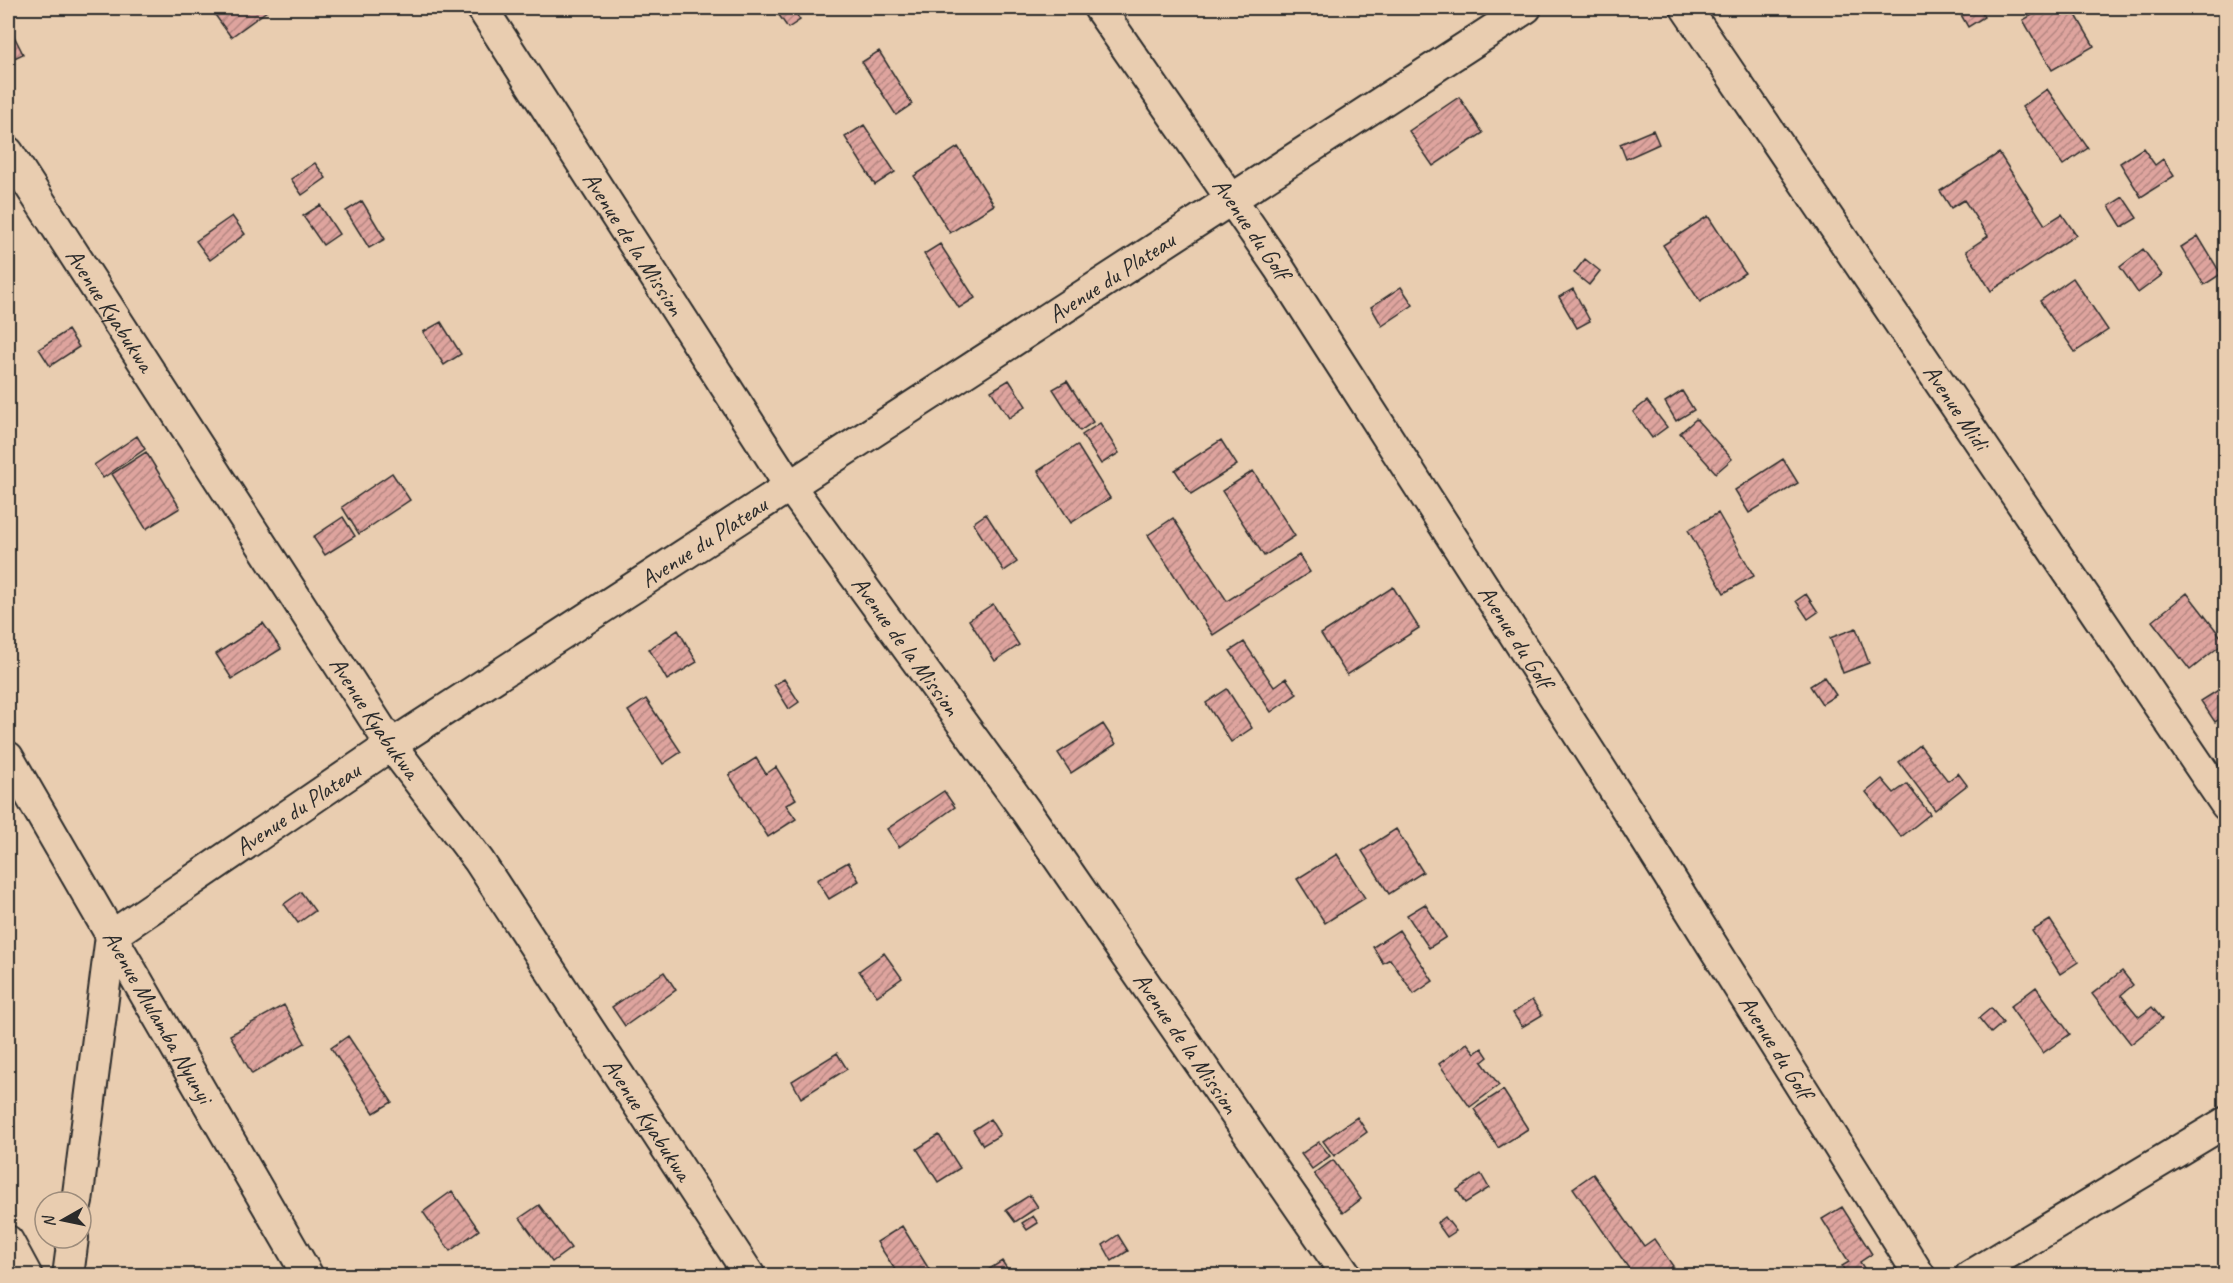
<svg xmlns="http://www.w3.org/2000/svg" width="2233" height="1283" font-family="Caveat,sans-serif">
<style>
.building{fill:url(#building-hatch);stroke:#2b2b2b;stroke-width:1.5}
.lines{fill:none;stroke-linecap:round;stroke-linejoin:round}
.street-casing{stroke:#2b2b2b;stroke-width:34}
.street{stroke:#e9cdb0;stroke-width:30}
.labels{text-anchor:middle;stroke-width:4.5;stroke-linejoin:round;paint-order:stroke}
.street-label{font-size:24px;fill:#2b2b2b;stroke:#e9cdb0}
</style>
<defs>
<pattern id="building-hatch" width="6" height="6" patternUnits="userSpaceOnUse" patternTransform="scale(1.5)"><rect width="6" height="6" fill="#dea49e"/><path d="M-1 1l2-2M0 6l6-6M5 7l2-2" fill="none" stroke="#b48681"/></pattern>
</defs>
<rect width="100%" height="100%" fill="#e9cdb0"/>
<filter id="ink" filterUnits="userSpaceOnUse"><feTurbulence type="fractalNoise" baseFrequency=".0167" numOctaves="2"/><feDisplacementMap in="SourceGraphic" scale="12" xChannelSelector="R" yChannelSelector="G"/><feConvolveMatrix kernelMatrix="1 2 1 2 8 2 1 2 1" color-interpolation-filters="sRGB"/></filter>
<g filter="url(#ink)">
<path class="building" d="M 210,8 L 271,8 L 231,37 Z
M 774,8 L 792,8 L 800,20 L 788,28 Z
M 1957,8 L 1979,8 L 1984,17 L 1968,27 Z
M 2045,8 L 2072,8 L 2094,46 L 2052,70 L 2023,20 Z
M 10,28 L 23,54 L 8,61 L 8,29 Z
M 879,51 L 912,104 L 896,115 L 862,62 Z
M 2047,89 L 2088,148 L 2063,165 L 2022,107 Z
M 1459,97 L 1483,133 L 1433,166 L 1409,131 Z
M 864,125 L 895,172 L 875,185 L 845,137 Z
M 1653,130 L 1659,144 L 1626,159 L 1620,144 Z
M 958,147 L 994,205 L 950,233 L 914,176 Z
M 2143,148 L 2155,165 L 2163,159 L 2174,176 L 2141,197 L 2120,163 Z
M 1999,153 L 2045,225 L 2062,214 L 2076,235 L 1991,291 L 1966,251 L 1988,236 L 1964,200 L 1951,208 L 1940,191 Z
M 315,163 L 326,178 L 302,195 L 291,179 Z
M 2123,197 L 2137,218 L 2122,227 L 2109,206 Z
M 362,201 L 385,239 L 369,248 L 346,211 Z
M 320,205 L 339,234 L 323,245 L 303,216 Z
M 232,216 L 245,234 L 210,260 L 196,241 Z
M 1708,216 L 1745,273 L 1700,302 L 1663,245 Z
M 2198,236 L 2221,274 L 2204,285 L 2181,247 Z
M 940,244 L 975,298 L 959,308 L 924,254 Z
M 2143,249 L 2162,275 L 2138,293 L 2120,267 Z
M 1585,259 L 1600,271 L 1589,285 L 1574,273 Z
M 2073,278 L 2108,330 L 2075,352 L 2040,301 Z
M 1401,287 L 1413,305 L 1382,326 L 1371,307 Z
M 1573,289 L 1590,321 L 1577,328 L 1559,297 Z
M 441,322 L 461,354 L 444,365 L 423,332 Z
M 68,330 L 79,347 L 50,366 L 39,349 Z
M 1009,380 L 1026,406 L 1009,418 L 991,391 Z
M 1067,381 L 1093,422 L 1080,431 L 1053,389 Z
M 1682,391 L 1694,410 L 1676,421 L 1665,402 Z
M 1647,401 L 1667,427 L 1652,438 L 1633,412 Z
M 1696,419 L 1732,459 L 1716,473 L 1680,433 Z
M 1100,423 L 1119,453 L 1101,464 L 1082,435 Z
M 137,436 L 145,449 L 103,478 L 94,465 Z
M 1221,440 L 1237,465 L 1191,494 L 1175,470 Z
M 1077,445 L 1110,498 L 1071,523 L 1038,471 Z
M 146,452 L 180,508 L 146,529 L 112,474 Z
M 1783,459 L 1798,483 L 1749,513 L 1735,490 Z
M 1253,471 L 1295,536 L 1264,556 L 1222,491 Z
M 392,473 L 410,500 L 359,534 L 342,507 Z
M 1718,513 L 1754,576 L 1724,593 L 1688,530 Z
M 986,514 L 1017,562 L 1004,571 L 973,523 Z
M 343,517 L 355,536 L 325,555 L 313,537 Z
M 1173,518 L 1227,601 L 1299,555 L 1310,572 L 1213,635 L 1148,535 Z
M 1393,587 L 1419,628 L 1347,675 L 1321,634 Z
M 2187,593 L 2225,642 L 2190,670 L 2152,621 Z
M 1806,594 L 1818,612 L 1808,619 L 1796,601 Z
M 993,604 L 1019,645 L 995,661 L 969,620 Z
M 263,623 L 281,649 L 232,679 L 216,654 Z
M 1856,628 L 1869,663 L 1843,673 L 1830,638 Z
M 678,630 L 697,662 L 667,680 L 649,649 Z
M 1244,642 L 1274,687 L 1286,678 L 1297,694 L 1271,712 L 1230,651 Z
M 1824,677 L 1836,695 L 1822,704 L 1810,686 Z
M 784,679 L 799,702 L 789,709 L 774,685 Z
M 2226,685 L 2226,715 L 2215,722 L 2201,701 Z
M 1227,689 L 1252,728 L 1231,742 L 1206,703 Z
M 646,699 L 681,752 L 663,764 L 628,711 Z
M 1103,724 L 1116,744 L 1071,773 L 1058,753 Z
M 1920,745 L 1948,781 L 1958,773 L 1967,785 L 1935,810 L 1899,762 Z
M 756,758 L 766,774 L 776,767 L 796,799 L 786,805 L 796,819 L 768,837 L 729,775 Z
M 1882,779 L 1894,793 L 1907,784 L 1930,814 L 1901,837 L 1866,792 Z
M 944,791 L 955,807 L 899,847 L 887,829 Z
M 1396,829 L 1423,872 L 1389,894 L 1362,851 Z
M 1337,854 L 1365,898 L 1325,923 L 1297,879 Z
M 848,862 L 859,881 L 829,899 L 817,880 Z
M 301,892 L 315,911 L 298,923 L 284,904 Z
M 1425,904 L 1446,937 L 1429,948 L 1407,915 Z
M 2050,920 L 2078,962 L 2060,974 L 2032,931 Z
M 1399,930 L 1433,981 L 1414,994 L 1390,959 L 1383,963 L 1373,947 Z
M 884,953 L 902,978 L 877,996 L 859,971 Z
M 2122,971 L 2133,985 L 2121,995 L 2139,1017 L 2152,1007 L 2162,1019 L 2131,1044 L 2092,994 Z
M 664,972 L 676,990 L 625,1026 L 612,1007 Z
M 2036,987 L 2070,1034 L 2043,1053 L 2010,1007 Z
M 1532,1000 L 1542,1015 L 1522,1027 L 1513,1013 Z
M 284,1005 L 305,1043 L 252,1074 L 230,1035 Z
M 1991,1008 L 2003,1023 L 1991,1033 L 1979,1018 Z
M 348,1036 L 392,1102 L 374,1113 L 331,1048 Z
M 1467,1043 L 1475,1053 L 1482,1048 L 1488,1057 L 1482,1062 L 1499,1085 L 1470,1107 L 1439,1064 Z
M 837,1053 L 847,1069 L 801,1098 L 792,1081 Z
M 1503,1090 L 1528,1129 L 1498,1148 L 1474,1109 Z
M 1357,1117 L 1367,1132 L 1334,1156 L 1323,1141 Z
M 990,1119 L 1000,1135 L 983,1145 L 973,1130 Z
M 939,1135 L 960,1168 L 938,1182 L 917,1149 Z
M 1319,1142 L 1330,1156 L 1312,1169 L 1301,1154 Z
M 1333,1160 L 1361,1199 L 1343,1213 L 1314,1174 Z
M 1481,1174 L 1489,1188 L 1465,1203 L 1457,1190 Z
M 1593,1174 L 1644,1246 L 1654,1239 L 1673,1266 L 1659,1276 L 1634,1276 L 1573,1188 Z
M 452,1191 L 479,1230 L 450,1251 L 423,1212 Z
M 1030,1195 L 1038,1207 L 1015,1222 L 1006,1210 Z
M 539,1205 L 571,1248 L 552,1262 L 520,1218 Z
M 1842,1207 L 1872,1254 L 1860,1262 L 1869,1276 L 1848,1276 L 1842,1266 L 1849,1262 L 1822,1219 Z
M 1033,1216 L 1038,1223 L 1027,1230 L 1022,1223 Z
M 1445,1217 L 1456,1231 L 1447,1237 L 1437,1223 Z
M 902,1226 L 932,1274 L 930,1276 L 899,1276 L 877,1242 Z
M 1118,1235 L 1128,1251 L 1112,1261 L 1103,1245 Z
M 1002,1261 L 1010,1273 L 1007,1276 L 980,1275 Z"/>
<g class="lines">
<defs>
<g id="street">
<path id="s1" d="M 482,8 L 789,485 L 1028,814 L 1347,1276"/>
<path id="s2" d="M 1099,8 L 1279,268 L 1638,827 L 1920,1276"/>
<path id="s3" d="M 1686,8 L 2226,805"/>
<path id="s4" d="M 8,152 L 391,745 L 479,861 L 750,1276"/>
<path id="s5" d="M 8,757 L 308,1276"/>
<path id="s6" d="M 77,1202 L 111,936 L 391,745 L 1526,8"/>
<path d="M 8,1241 L 27,1276"/>
<path d="M 68,1276 L 73,1238"/>
<path d="M 1970,1276 L 2226,1122"/>
</g>
</defs>
<use href="#street" class="street-casing"/>
<use href="#street" class="street"/>
</g>
</g>
<g class="labels">
<g class="street-label">
<text dy="8" stroke="none"><textPath href="#s2" startOffset="268">Avenue du Golf</textPath></text>
<text dy="8" stroke="none"><textPath href="#s1" startOffset="280">Avenue de la Mission</textPath></text>
<text dy="8" stroke="none"><textPath href="#s6" startOffset="1466">Avenue du Plateau</textPath></text>
<text dy="8" stroke="none"><textPath href="#s4" startOffset="188">Avenue Kyabukwa</textPath></text>
<text dy="8" stroke="none"><textPath href="#s3" startOffset="482">Avenue Midi</textPath></text>
<text dy="8" stroke="none"><textPath href="#s6" startOffset="980">Avenue du Plateau</textPath></text>
<text dy="8" stroke="none"><textPath href="#s2" startOffset="754">Avenue du Golf</textPath></text>
<text dy="8" stroke="none"><textPath href="#s1" startOffset="766">Avenue de la Mission</textPath></text>
<text dy="8" stroke="none"><textPath href="#s4" startOffset="674">Avenue Kyabukwa</textPath></text>
<text dy="8" stroke="none"><textPath href="#s6" startOffset="494">Avenue du Plateau</textPath></text>
<text dy="8" stroke="none"><textPath href="#s5" startOffset="300">Avenue Mulamba Nyunyi</textPath></text>
<text dy="8" stroke="none"><textPath href="#s1" startOffset="1252">Avenue de la Mission</textPath></text>
<text dy="8" stroke="none"><textPath href="#s2" startOffset="1240">Avenue du Golf</textPath></text>
<text dy="8" stroke="none"><textPath href="#s4" startOffset="1160">Avenue Kyabukwa</textPath></text>
</g>
</g>
<rect width="2233" height="1283" fill="none" stroke="#e9cdb0" stroke-width="30"/>
<rect x="15" y="15" width="2203" height="1253" fill="none" stroke="#2b2b2b" stroke-width="2" filter="url(#ink)"/>
<g transform="translate(63 1220) rotate(261)"><circle r="28" fill="#e9cdb0" stroke="#9d8c7b" stroke-width="1.5"/>
<path d="M0-4.5L10 22L0 15L-10 22Z" fill="#2b2b2b"/>
<text y="-9" font-size="16" font-weight="bold" text-anchor="middle" fill="#2b2b2b">N</text>
</g>
</svg>
